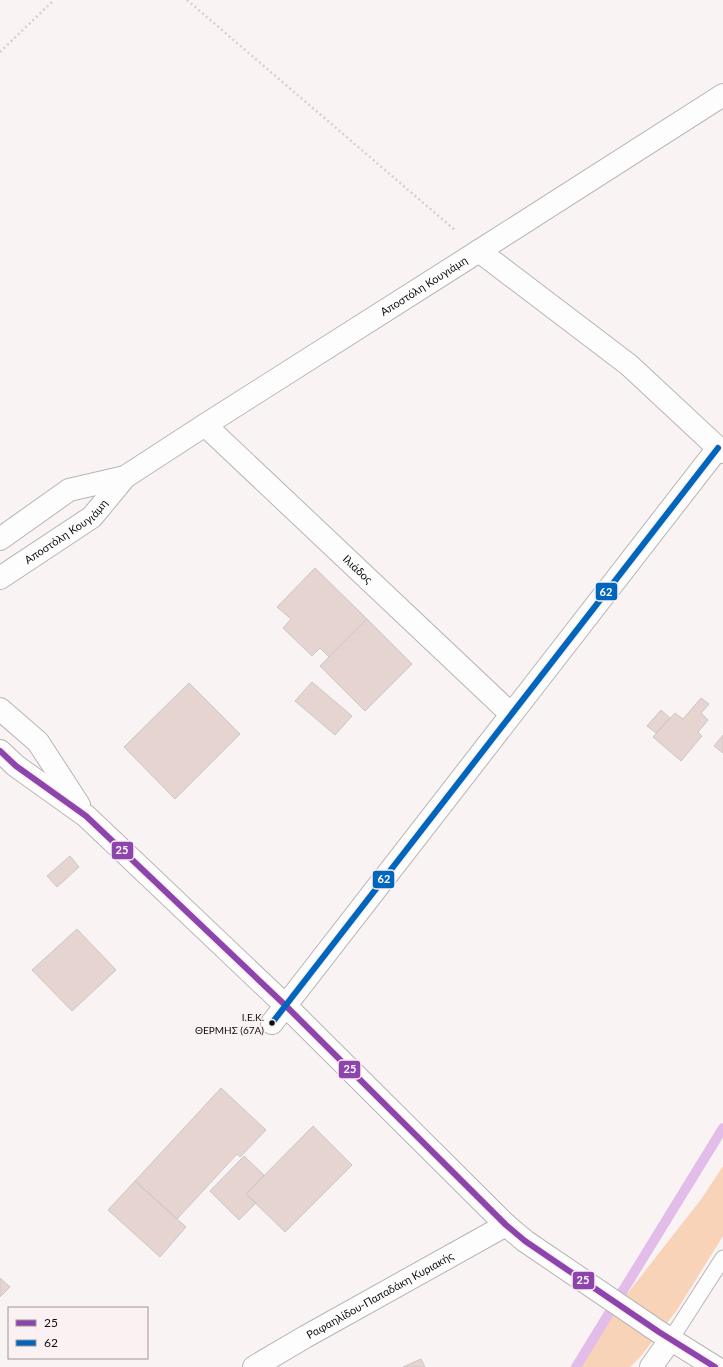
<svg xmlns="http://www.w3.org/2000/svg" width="723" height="1367" font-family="Lato,sans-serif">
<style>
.green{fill:#f8d3b8}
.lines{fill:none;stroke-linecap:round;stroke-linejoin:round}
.stream{stroke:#e3bde9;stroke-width:10}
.building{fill:#e6d4d0;stroke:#cbc6c7}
.service-casing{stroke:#b8b4b4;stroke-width:17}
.minor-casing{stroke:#b8b4b4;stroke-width:24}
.tertiary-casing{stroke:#b8b4b4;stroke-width:24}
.path{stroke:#d4d1d2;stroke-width:2.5;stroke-dasharray:2 3;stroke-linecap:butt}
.service{stroke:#fefdfd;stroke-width:15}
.minor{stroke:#fefdfd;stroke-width:22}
.tertiary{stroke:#fefdfd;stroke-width:22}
.bus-1-casing{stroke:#fbf1f2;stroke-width:9}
.bus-2-casing{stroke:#fbf1f2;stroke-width:9}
.bus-1{stroke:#8e44ad;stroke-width:6}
.bus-2{stroke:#0065bd;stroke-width:6}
.bus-dot{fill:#100d0e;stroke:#fbf1f2;stroke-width:1.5}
.labels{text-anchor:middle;stroke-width:3;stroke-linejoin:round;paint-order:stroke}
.bus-label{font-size:10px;fill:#100d0e;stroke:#fbf1f2;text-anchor:end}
.street-label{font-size:11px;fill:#100d0e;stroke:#fbf1f2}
.line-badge{stroke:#fbf1f2;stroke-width:1.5}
.badge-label{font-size:11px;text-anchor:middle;font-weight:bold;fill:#fff}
</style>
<rect width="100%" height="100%" fill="#f9f3f4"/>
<path class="green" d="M 723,1166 L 723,1236 L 677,1310 L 641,1356 L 630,1367 L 570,1367 L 702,1198 Z"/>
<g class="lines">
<path class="stream" d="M 576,1367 L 723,1128"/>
</g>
<path class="building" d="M 315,568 L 367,619 L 329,657 L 320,648 L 312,656 L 283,628 L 291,619 L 277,607 Z
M 367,619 L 412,664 L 365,711 L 320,666 Z
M 312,682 L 352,716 L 335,735 L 295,701 Z
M 189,683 L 240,734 L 175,799 L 124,747 Z
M 701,698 L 709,704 L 701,713 L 708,720 L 698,732 L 702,736 L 681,761 L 653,737 L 675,713 L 683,719 Z
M 661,710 L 670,718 L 656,733 L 647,726 Z
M 723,735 L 723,753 L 714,746 Z
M 70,856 L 79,867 L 57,887 L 47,876 Z
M 77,929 L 116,970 L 72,1011 L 32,970 Z
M 221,1088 L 266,1130 L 240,1157 L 237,1154 L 177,1219 L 135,1181 Z
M 313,1126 L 352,1165 L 285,1232 L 246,1194 Z
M 244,1156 L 264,1175 L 246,1194 L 256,1203 L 239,1220 L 210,1191 Z
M 135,1181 L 186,1227 L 160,1257 L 108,1210 Z
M 0,1278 L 10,1287 L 0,1297 Z
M 421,1359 L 425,1367 L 403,1367 Z"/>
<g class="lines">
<defs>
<path id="service" d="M 671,1339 L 723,1258"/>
<g id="minor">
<path d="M 479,251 L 629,365 L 718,448 L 723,452"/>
<path id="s1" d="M 205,425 L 511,714"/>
<path d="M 0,709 L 38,742 L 79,805"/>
<path d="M 0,751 L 16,766 L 86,816 L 285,1005 L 506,1225 L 525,1241 L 659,1332 L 715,1367"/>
<path d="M 272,1023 L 718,448"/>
<path id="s2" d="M 254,1367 L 305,1337 L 506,1225"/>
<path d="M 651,1367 L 671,1339"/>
</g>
<g id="tertiary">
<path d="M 0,539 L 69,490 L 125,477"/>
<path id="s3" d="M 0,578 L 92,517 L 125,477 L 205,425 L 479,251 L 723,95"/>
</g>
</defs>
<use href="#service" class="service-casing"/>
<use href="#minor" class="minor-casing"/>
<use href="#tertiary" class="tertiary-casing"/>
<path class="path" d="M 187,0 L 456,231
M 0,52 L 54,0"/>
<use href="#service" class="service"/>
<use href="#minor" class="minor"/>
<use href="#tertiary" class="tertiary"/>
<defs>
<path id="bus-1" d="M 0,751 L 16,766 L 86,816 L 285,1005 L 506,1225 L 525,1241 L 659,1332 L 715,1367"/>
<path id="bus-2" d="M 272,1023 L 718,448"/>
</defs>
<use href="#bus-1" class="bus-1-casing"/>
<use href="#bus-2" class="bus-2-casing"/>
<use href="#bus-1" class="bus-1"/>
<use href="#bus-2" class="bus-2"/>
</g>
<circle class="bus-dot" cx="272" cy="1023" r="3.5"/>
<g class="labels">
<g class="bus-label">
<text x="264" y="1021">Ι.Ε.Κ.<tspan x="264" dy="13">ΘΕΡΜΗΣ (67Α)</tspan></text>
</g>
<g class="street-label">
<text dy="4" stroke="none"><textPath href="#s3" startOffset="517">Αποστόλη Κουγιάμη</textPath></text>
<text dy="4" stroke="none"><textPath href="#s3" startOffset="81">Αποστόλη Κουγιάμη</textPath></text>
<text dy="4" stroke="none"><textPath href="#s1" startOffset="210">Ιλιάδος</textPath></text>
<text dy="4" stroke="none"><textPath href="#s2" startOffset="145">Ραφαηλίδου-Παπαδάκη Κυριακής</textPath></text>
</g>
</g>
<g class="line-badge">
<rect x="595" y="582" width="23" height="19" rx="4" fill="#0065bd"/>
<rect x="111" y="841" width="23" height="19" rx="4" fill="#8e44ad"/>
<rect x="372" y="870" width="23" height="19" rx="4" fill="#0065bd"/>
<rect x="338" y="1060" width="23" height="19" rx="4" fill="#8e44ad"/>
<rect x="572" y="1271" width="23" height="19" rx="4" fill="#8e44ad"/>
</g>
<g class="badge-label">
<text x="606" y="596">62</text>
<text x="122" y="854">25</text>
<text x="384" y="883">62</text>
<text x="350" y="1073">25</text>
<text x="583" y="1284">25</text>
</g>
<rect x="8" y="1307" width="140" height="52" fill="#fbf1f2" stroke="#9d9697"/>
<rect x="16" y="1320" width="20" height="6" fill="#8e44ad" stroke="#9d9697"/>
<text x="44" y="1327" font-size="12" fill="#100d0e">25</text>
<rect x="16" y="1340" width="20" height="6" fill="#0065bd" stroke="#9d9697"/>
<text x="44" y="1347" font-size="12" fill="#100d0e">62</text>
</svg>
